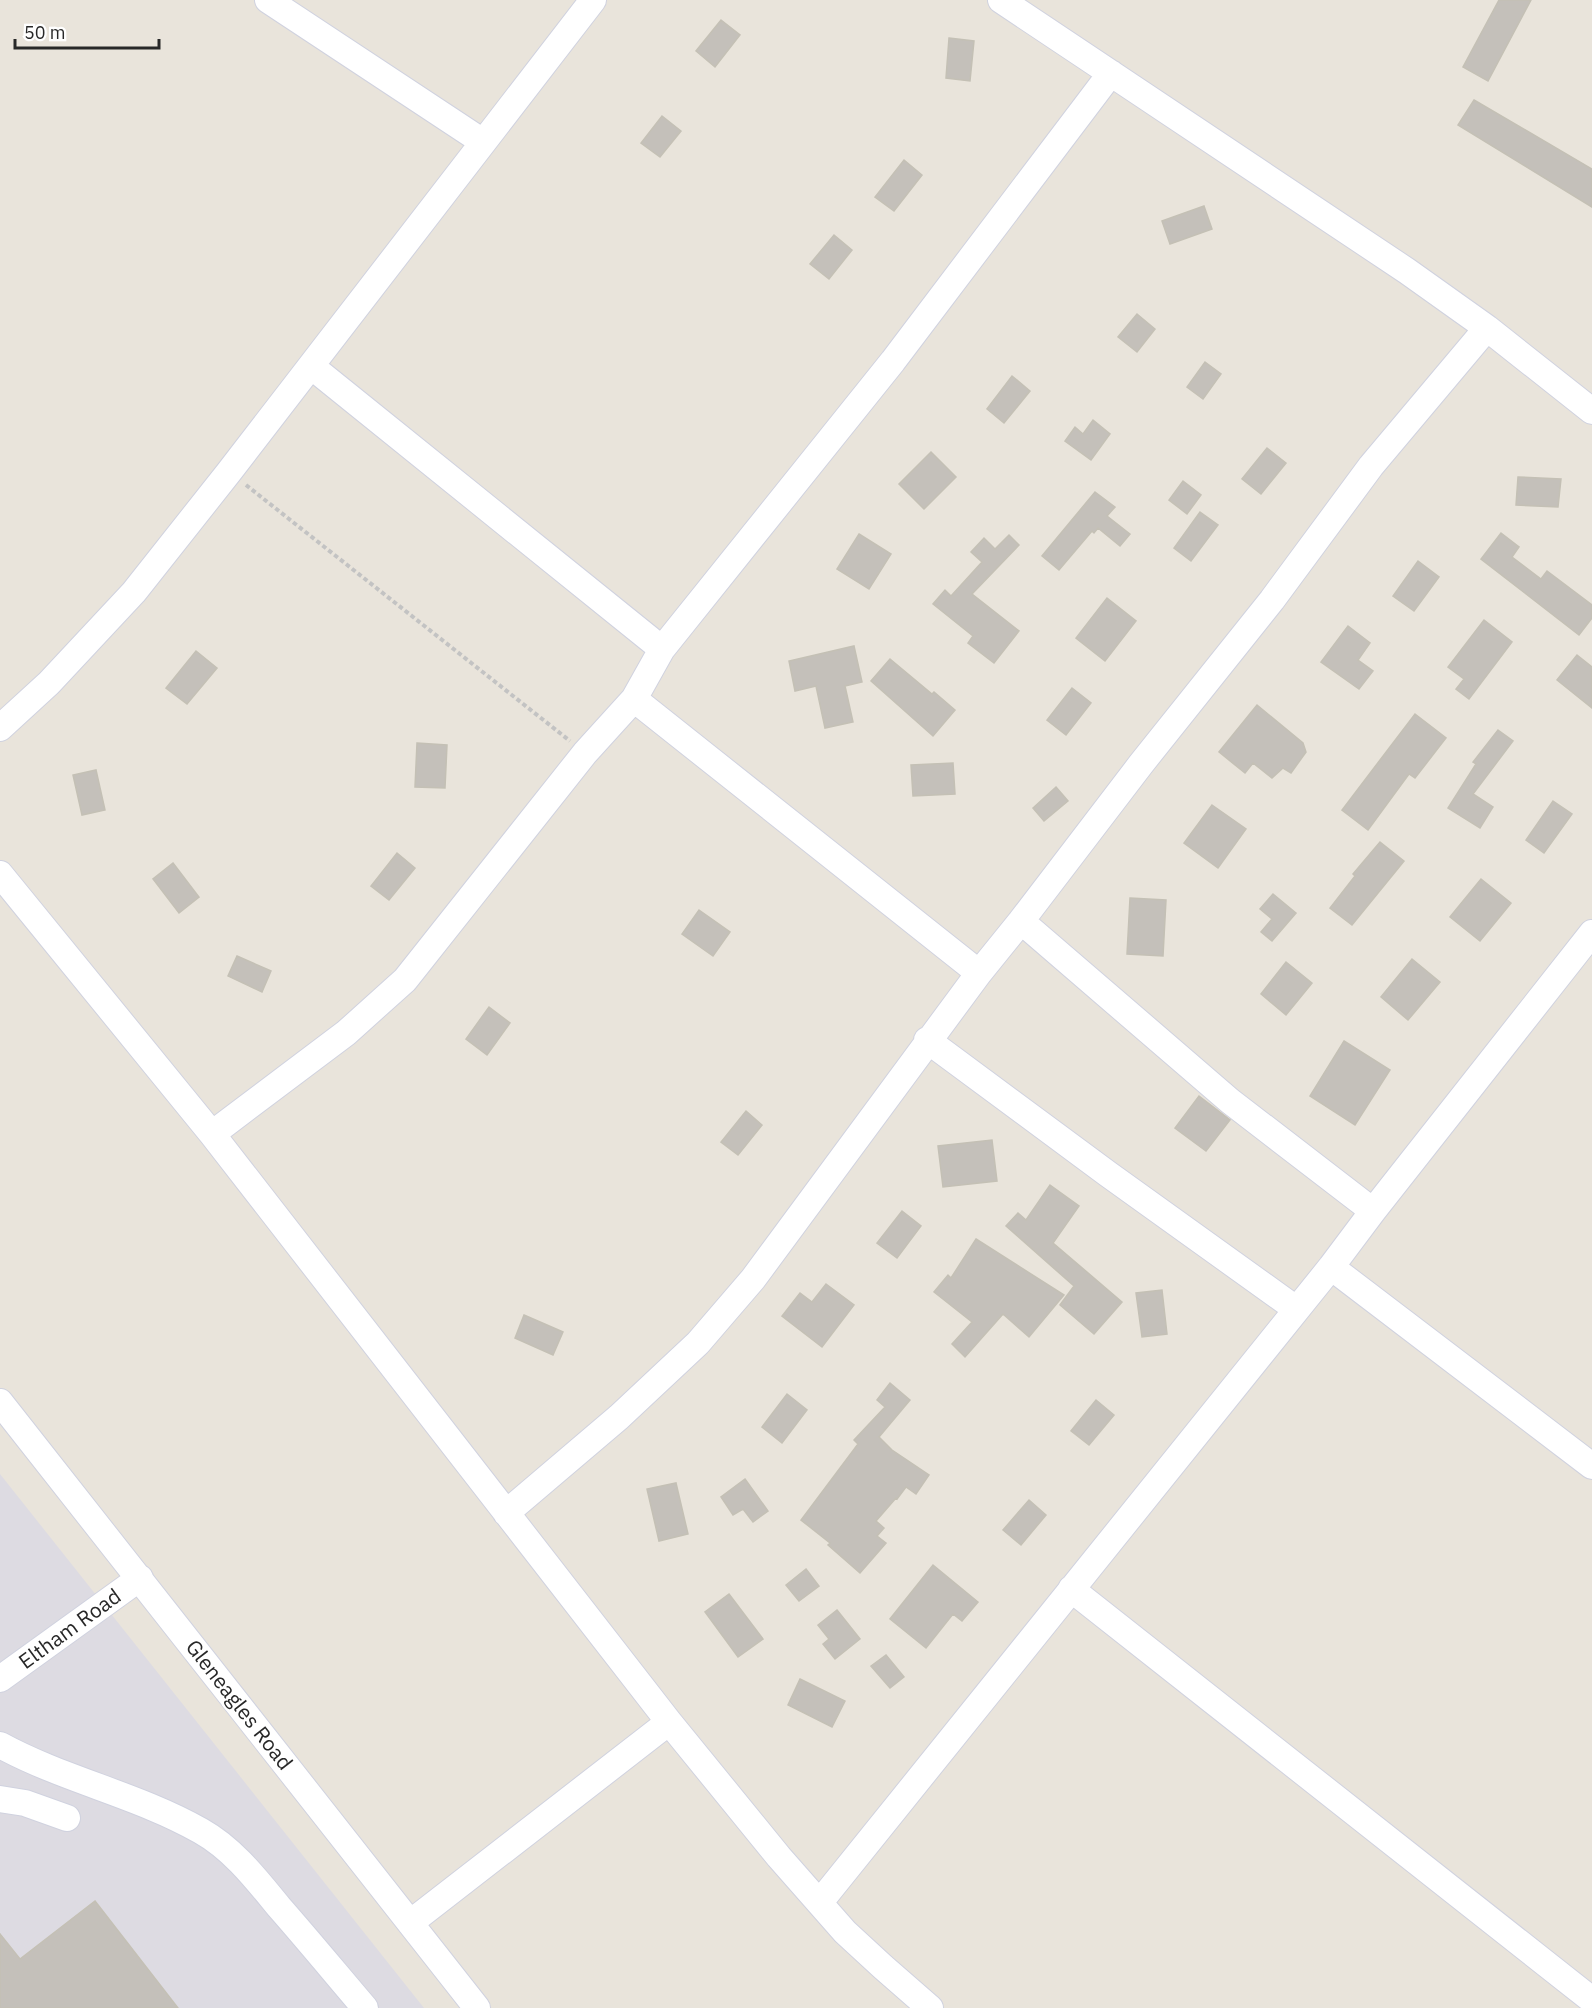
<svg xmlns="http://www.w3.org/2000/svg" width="1592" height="2008" font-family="'IBM Plex Sans',sans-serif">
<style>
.industrial{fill:#dddbe2}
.building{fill:#c4c0ba;stroke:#c4c0b5;stroke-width:1.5}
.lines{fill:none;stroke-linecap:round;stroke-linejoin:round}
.minor-casing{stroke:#d0d2df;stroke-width:28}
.path{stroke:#c3c3c3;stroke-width:4;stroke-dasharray:4.5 3;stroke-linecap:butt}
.minor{stroke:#fff;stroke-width:26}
.labels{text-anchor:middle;stroke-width:4.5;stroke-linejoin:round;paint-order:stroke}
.street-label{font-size:21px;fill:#282828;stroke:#fff}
</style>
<rect width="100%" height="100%" fill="#e9e4db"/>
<path class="industrial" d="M 0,1474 L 424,2008 L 0,2008 Z"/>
<path class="building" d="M 1499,0 L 1531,0 L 1488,81 L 1463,67 Z
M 721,20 L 740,35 L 715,67 L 696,51 Z
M 949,38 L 974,41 L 970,81 L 946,78 Z
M 1474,100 L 1592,169 L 1592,207 L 1458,125 Z
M 662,116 L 681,131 L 660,157 L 641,143 Z
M 904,160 L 922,175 L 894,211 L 875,197 Z
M 1204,206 L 1212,229 L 1170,244 L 1162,221 Z
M 834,235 L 852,250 L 829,279 L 810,264 Z
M 1137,314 L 1155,329 L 1137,352 L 1118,337 Z
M 1205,362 L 1221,374 L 1203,399 L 1187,387 Z
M 1012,376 L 1030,391 L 1004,423 L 987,409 Z
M 1093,420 L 1110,434 L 1091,460 L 1065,441 L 1075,427 L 1083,434 Z
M 1267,448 L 1286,463 L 1261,494 L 1242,479 Z
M 931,452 L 956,477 L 924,509 L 899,484 Z
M 1518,477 L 1561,479 L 1558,507 L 1516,505 Z
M 1183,481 L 1201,495 L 1187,514 L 1169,500 Z
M 1095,492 L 1115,507 L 1107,516 L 1130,534 L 1120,546 L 1098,528 L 1094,533 L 1092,531 L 1059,570 L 1042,556 Z
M 1200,512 L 1218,525 L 1191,561 L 1174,548 Z
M 1501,533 L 1519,547 L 1512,557 L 1541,579 L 1547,571 L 1592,605 L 1592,618 L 1579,635 L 1481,559 Z
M 859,534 L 891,554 L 869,589 L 837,569 Z
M 1009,535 L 1019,545 L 972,594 L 1019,631 L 994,663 L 968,643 L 973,636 L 933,604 L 945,590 L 951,596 L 982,562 L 971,552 L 984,538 L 995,549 Z
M 1418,561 L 1439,577 L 1414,611 L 1393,596 Z
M 1107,598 L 1136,621 L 1105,661 L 1076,638 Z
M 1484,620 L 1512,642 L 1469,699 L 1456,689 L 1464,679 L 1448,667 Z
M 1348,626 L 1370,643 L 1358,660 L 1373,671 L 1359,689 L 1321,662 Z
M 854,646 L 862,682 L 845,686 L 853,722 L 825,728 L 816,686 L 795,691 L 789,661 Z
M 196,651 L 217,668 L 187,704 L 166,688 Z
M 1577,655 L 1592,667 L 1592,708 L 1557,680 Z
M 890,659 L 932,694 L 934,692 L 955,710 L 933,736 L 871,681 Z
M 1072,688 L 1091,703 L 1066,735 L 1047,720 Z
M 1257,705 L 1303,743 L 1306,752 L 1291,773 L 1283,768 L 1272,778 L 1253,763 L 1245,773 L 1219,752 Z
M 1415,714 L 1446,738 L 1415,778 L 1409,774 L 1368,830 L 1342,810 Z
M 1498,730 L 1513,741 L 1473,794 L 1493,807 L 1480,828 L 1448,808 L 1476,764 L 1473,762 Z
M 417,743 L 447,745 L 445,788 L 415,787 Z
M 953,763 L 955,794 L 913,796 L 911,765 Z
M 96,770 L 105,810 L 82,815 L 73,775 Z
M 1056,787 L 1068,801 L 1044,821 L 1033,808 Z
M 1553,801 L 1572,814 L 1544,853 L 1526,840 Z
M 1212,805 L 1246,829 L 1218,868 L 1184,843 Z
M 1380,842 L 1404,861 L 1352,925 L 1330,908 L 1355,876 L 1353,874 Z
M 397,853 L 415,868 L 389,900 L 371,886 Z
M 173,863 L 199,897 L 179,913 L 153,879 Z
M 1481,879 L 1511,903 L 1480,941 L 1450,917 Z
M 1273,894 L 1296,913 L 1272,941 L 1261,932 L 1272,919 L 1260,909 Z
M 1130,898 L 1166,900 L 1163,956 L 1127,954 Z
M 699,910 L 730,932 L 713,956 L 682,934 Z
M 237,956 L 271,971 L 262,992 L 228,976 Z
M 1412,959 L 1440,982 L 1408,1020 L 1381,997 Z
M 1286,962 L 1312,983 L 1286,1015 L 1261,994 Z
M 489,1007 L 510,1023 L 487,1055 L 466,1039 Z
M 1344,1041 L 1390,1070 L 1355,1125 L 1310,1096 Z
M 1199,1096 L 1230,1120 L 1206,1151 L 1175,1128 Z
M 746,1111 L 762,1125 L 738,1155 L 721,1142 Z
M 992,1140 L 997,1181 L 943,1187 L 938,1146 Z
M 1050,1185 L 1079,1206 L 1053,1243 L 1122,1302 L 1094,1334 L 1060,1305 L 1074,1286 L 1006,1226 L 1018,1213 L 1026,1220 Z
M 902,1211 L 921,1226 L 897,1258 L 877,1243 Z
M 976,1239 L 1064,1295 L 1029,1337 L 1003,1314 L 965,1357 L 952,1344 L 972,1322 L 934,1292 L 948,1275 L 951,1278 Z
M 826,1284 L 854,1305 L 822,1347 L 782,1316 L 800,1293 L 812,1302 Z
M 1162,1290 L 1167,1334 L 1142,1337 L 1136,1293 Z
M 524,1315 L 563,1332 L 553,1355 L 515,1338 Z
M 890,1383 L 910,1400 L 879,1437 L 892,1450 L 929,1475 L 916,1494 L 906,1487 L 897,1499 L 896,1498 L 876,1521 L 884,1528 L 877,1536 L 886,1543 L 860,1573 L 828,1545 L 830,1543 L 801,1520 L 858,1444 L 854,1440 L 885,1407 L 877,1400 Z
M 787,1394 L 807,1410 L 782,1443 L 762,1427 Z
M 1096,1400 L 1114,1415 L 1089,1445 L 1071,1431 Z
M 745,1479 L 768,1511 L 753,1522 L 743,1509 L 733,1515 L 721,1497 Z
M 676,1483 L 688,1534 L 659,1541 L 647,1489 Z
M 1029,1500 L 1046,1515 L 1021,1545 L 1003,1530 Z
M 933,1565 L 978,1602 L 962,1621 L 953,1614 L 926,1648 L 890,1619 Z
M 806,1569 L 819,1586 L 799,1601 L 786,1585 Z
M 729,1594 L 763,1639 L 738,1657 L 705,1612 Z
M 837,1610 L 860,1639 L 835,1659 L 823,1644 L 829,1639 L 818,1625 Z
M 886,1655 L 904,1677 L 890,1688 L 871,1666 Z
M 800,1679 L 845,1701 L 832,1727 L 788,1705 Z
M 95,1901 L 178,2008 L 0,2008 L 0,1934 L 20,1959 Z"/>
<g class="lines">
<defs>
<path id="minor" d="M 268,0 L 483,142
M 1001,0 L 1407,271 L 1487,328 L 1592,411
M 311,366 L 662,649
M 634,699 L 979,973
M 0,728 L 49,683 L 134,592 L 229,472 L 593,0
M 0,874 L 212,1134 L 669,1722 L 779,1857 L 845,1932 L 883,1967 L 930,2008
M 1021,921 L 1230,1101 L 1373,1211
M 927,1040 L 1108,1174 L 1296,1309
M 212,1134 L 346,1033 L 405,980 L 585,753 L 634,699 L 662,649 L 893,361 L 1111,73
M 1331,1267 L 1592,1466
M 0,1402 L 477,2008
M 506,1513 L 619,1417 L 698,1343 L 753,1279 L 979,973 L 1021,921 L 1141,764 L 1272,600 L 1371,466 L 1487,328
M 1071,1589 L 1592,2000
M 0,1679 L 140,1578
M 0,1745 C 64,1780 138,1795 201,1831 C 233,1849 256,1879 279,1907 C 308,1940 336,1974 365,2008
M 0,1799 L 25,1803 L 67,1818
M 820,1902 L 1331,1267 L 1373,1211 L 1592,933
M 410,1923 L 669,1722"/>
</defs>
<use href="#minor" class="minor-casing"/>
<path class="path" d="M 246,485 L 570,741"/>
<use href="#minor" class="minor"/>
</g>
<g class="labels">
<g class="street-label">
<text transform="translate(70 1629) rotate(-36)" y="7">Eltham Road</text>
<text transform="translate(239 1705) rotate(52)" y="7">Gleneagles Road</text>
</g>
</g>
<path d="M15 39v9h144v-9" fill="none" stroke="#282828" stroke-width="3"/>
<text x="24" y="39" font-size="18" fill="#282828" stroke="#ffffff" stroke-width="4.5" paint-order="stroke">50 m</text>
</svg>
